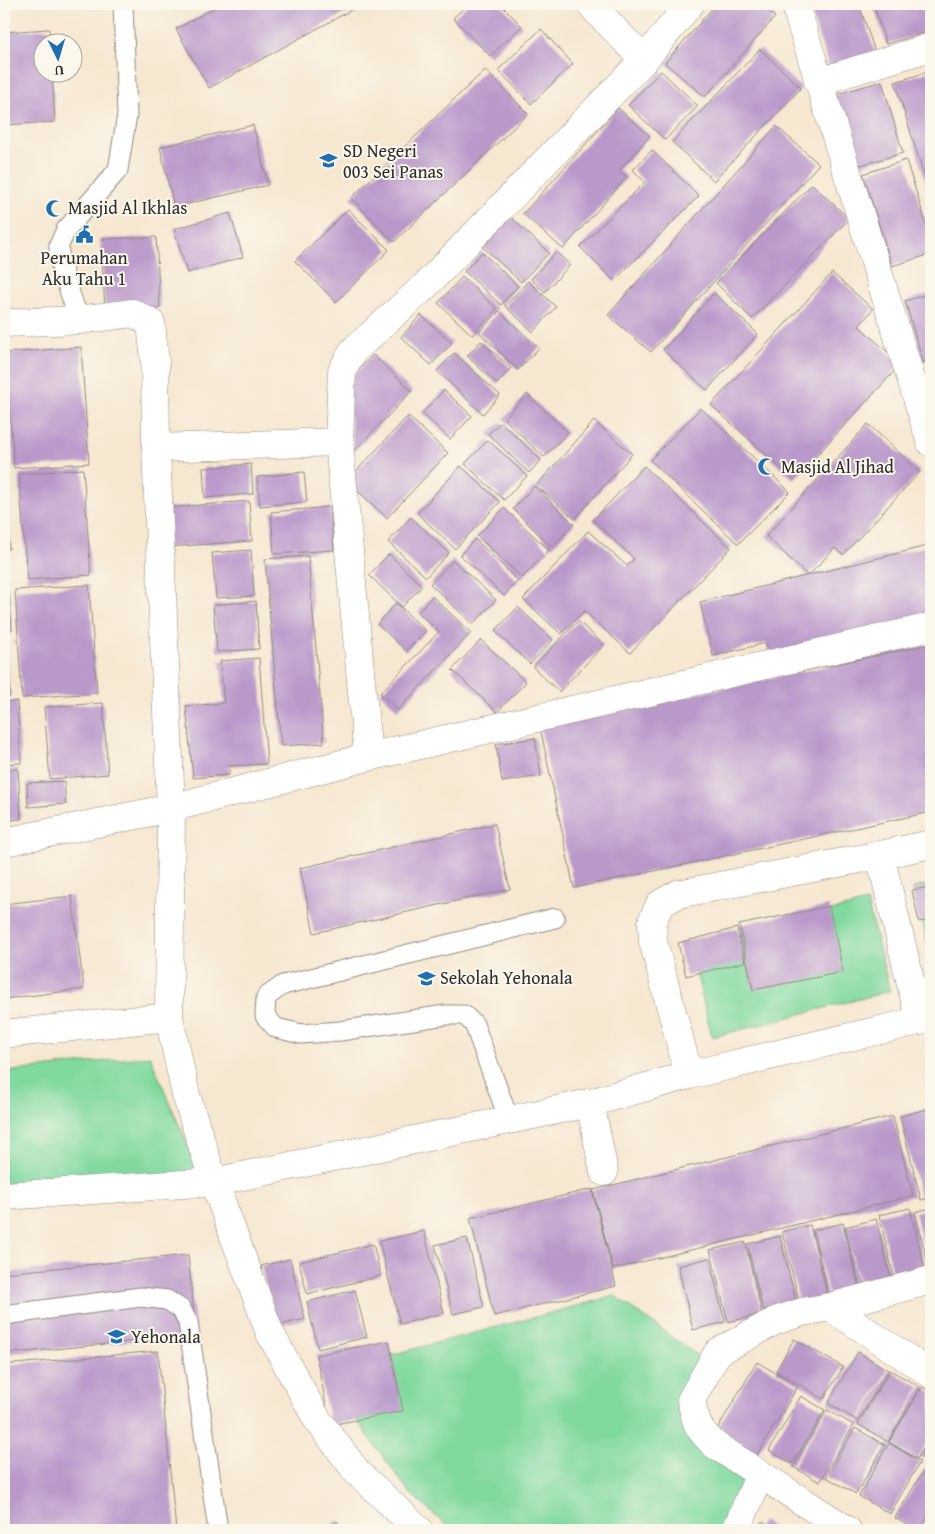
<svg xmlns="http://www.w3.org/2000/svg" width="935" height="1534" font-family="'Gentium Book Plus',serif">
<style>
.green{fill:#80d99f;stroke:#568265}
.building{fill:#b999ca}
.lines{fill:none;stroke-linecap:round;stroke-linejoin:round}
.lane-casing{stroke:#90897e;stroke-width:21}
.street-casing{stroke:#90897e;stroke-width:29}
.secondary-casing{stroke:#90897e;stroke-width:29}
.lane{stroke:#fff;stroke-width:19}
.street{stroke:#fff;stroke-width:28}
.secondary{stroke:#fff;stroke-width:28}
.labels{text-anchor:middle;stroke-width:4;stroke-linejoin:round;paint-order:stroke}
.poi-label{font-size:18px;fill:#2b2b2b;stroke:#fbf7ec;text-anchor:start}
</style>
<rect width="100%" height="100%" fill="#fbf7ec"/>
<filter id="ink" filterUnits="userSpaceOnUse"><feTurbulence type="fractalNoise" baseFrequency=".02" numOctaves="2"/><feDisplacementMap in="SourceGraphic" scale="10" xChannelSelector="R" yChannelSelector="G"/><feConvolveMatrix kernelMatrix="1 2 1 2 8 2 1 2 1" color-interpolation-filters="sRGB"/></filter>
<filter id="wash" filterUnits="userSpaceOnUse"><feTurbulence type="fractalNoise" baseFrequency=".0096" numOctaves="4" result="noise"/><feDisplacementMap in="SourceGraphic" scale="20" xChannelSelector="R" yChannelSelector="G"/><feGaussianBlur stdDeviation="1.12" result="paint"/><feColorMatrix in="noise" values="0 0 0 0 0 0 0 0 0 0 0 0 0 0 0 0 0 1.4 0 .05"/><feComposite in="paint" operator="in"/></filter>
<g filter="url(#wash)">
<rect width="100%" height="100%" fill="#f6e7d0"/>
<path class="green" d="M 931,884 L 931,956 L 913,888 Z
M 867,902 L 890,991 L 712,1037 L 690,947 Z
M 150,1056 L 199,1172 L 4,1190 L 4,1072 Z
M 615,1296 L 705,1361 L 695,1433 L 765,1474 L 736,1530 L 451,1530 L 409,1492 L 322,1373 Z"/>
<g id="blocks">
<path class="building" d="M 221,4 L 362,4 L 209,88 L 176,29 Z
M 469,4 L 500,4 L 522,26 L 490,56 L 453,18 Z
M 716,4 L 760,4 L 775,17 L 705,97 L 665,63 Z
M 808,4 L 859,4 L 875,52 L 829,67 Z
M 873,4 L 931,4 L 931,31 L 886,44 Z
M 49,29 L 50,42 L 42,42 L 42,72 L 52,72 L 55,122 L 4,125 L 4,32 Z
M 541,29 L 573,64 L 531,104 L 498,70 Z
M 760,49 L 801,88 L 714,181 L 672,142 Z
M 485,70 L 528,114 L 394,242 L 351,198 Z
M 661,71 L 698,106 L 665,140 L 628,105 Z
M 931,71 L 931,198 L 895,82 Z
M 882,81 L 903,153 L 854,167 L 834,95 Z
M 618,108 L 650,136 L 619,170 L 627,177 L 563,249 L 523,214 Z
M 253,125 L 268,185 L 174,207 L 160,147 Z
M 776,126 L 819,164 L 651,352 L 608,315 Z
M 652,150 L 699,196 L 614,281 L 580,247 L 645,182 L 633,170 Z
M 4,157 L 5,157 L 8,192 L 4,193 Z
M 906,160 L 931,239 L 931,254 L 892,266 L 863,174 Z
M 812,184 L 849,219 L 752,319 L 716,283 Z
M 348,209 L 389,250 L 336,302 L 295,261 Z
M 230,213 L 243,257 L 187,273 L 174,229 Z
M 511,217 L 549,253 L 521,282 L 483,247 Z
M 156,237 L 160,308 L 105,310 L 101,239 Z
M 482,252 L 518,286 L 501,305 L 464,271 Z
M 556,252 L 570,265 L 545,292 L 531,279 Z
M 832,273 L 873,309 L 859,326 L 901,364 L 794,480 L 711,405 Z
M 462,277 L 497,309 L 472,335 L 438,303 Z
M 528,281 L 556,307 L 533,332 L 505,306 Z
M 714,293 L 758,334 L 707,390 L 663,350 Z
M 931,293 L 931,360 L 923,362 L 905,301 Z
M 499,311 L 539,348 L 518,370 L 479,332 Z
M 421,315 L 452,343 L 431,365 L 401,337 Z
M 481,341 L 511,368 L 497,384 L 467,356 Z
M 81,347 L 89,463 L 14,468 L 6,353 Z
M 454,353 L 500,395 L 483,414 L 437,371 Z
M 373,355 L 412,391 L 354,451 L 346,383 Z
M 444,390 L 472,416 L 450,439 L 422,413 Z
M 527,394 L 568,432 L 544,457 L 504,419 Z
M 701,408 L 790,492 L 738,544 L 650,460 Z
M 408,416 L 448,453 L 387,518 L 347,481 Z
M 594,421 L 632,454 L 575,519 L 536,486 Z
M 501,422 L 541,460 L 529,473 L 488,434 Z
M 868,424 L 920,472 L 843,555 L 835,548 L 808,576 L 766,536 Z
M 488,440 L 527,476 L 504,500 L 465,464 Z
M 251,464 L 253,494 L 205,498 L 203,468 Z
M 461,466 L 500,502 L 455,549 L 417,513 Z
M 644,466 L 731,548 L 630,653 L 584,611 L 561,634 L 523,599 L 588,531 L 627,566 L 634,559 L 593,520 Z
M 83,469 L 91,575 L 27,580 L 19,474 Z
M 304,472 L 307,502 L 260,506 L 257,477 Z
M 4,480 L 6,480 L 7,507 L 4,508 Z
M 534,486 L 574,524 L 552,547 L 513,509 Z
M 249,501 L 252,541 L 168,547 L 165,508 Z
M 330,507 L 334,550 L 274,554 L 271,512 Z
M 504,508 L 549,550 L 522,578 L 477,536 Z
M 4,514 L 7,514 L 9,549 L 4,549 Z
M 411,517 L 449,553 L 426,577 L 388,542 Z
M 475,539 L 518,581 L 504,596 L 460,555 Z
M 931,545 L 931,613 L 769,654 L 766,643 L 713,656 L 700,602 Z
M 251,550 L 254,596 L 216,598 L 212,553 Z
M 4,552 L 5,552 L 7,588 L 4,588 Z
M 389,554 L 422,586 L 402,607 L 369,575 Z
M 308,556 L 324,743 L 281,746 L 265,559 Z
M 453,560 L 496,600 L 473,624 L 430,584 Z
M 89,585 L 97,693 L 22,698 L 15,590 Z
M 4,593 L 9,593 L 12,630 L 4,630 Z
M 432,596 L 471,633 L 398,710 L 380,693 L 439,632 L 418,612 Z
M 256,601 L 259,649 L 217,652 L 213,605 Z
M 396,603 L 426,631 L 406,651 L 377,624 Z
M 518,607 L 553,640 L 530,664 L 495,631 Z
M 578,621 L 604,645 L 559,692 L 533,667 Z
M 4,631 L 5,631 L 10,697 L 4,697 Z
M 481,640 L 526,682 L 497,712 L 452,670 Z
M 931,644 L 931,812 L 574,888 L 540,727 Z
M 259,658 L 267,764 L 229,766 L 229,775 L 193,778 L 186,706 L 224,703 L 220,661 Z
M 17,701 L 21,763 L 4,764 L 4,702 Z
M 103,703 L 108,774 L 50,779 L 44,707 Z
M 535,738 L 541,776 L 502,782 L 496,744 Z
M 18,769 L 21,819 L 4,821 L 4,770 Z
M 64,781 L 66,804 L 28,807 L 27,783 Z
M 495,824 L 510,889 L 314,933 L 300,868 Z
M 931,887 L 931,920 L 919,922 L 912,890 Z
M 72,896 L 84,989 L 4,999 L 4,904 Z
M 829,906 L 843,972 L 753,990 L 739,925 Z
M 737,928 L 745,962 L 686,976 L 678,943 Z
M 931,1108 L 931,1197 L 921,1200 L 900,1116 Z
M 893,1116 L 913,1196 L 613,1269 L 593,1190 Z
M 592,1189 L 616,1286 L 494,1316 L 470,1218 Z
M 910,1208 L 925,1269 L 894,1277 L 879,1215 Z
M 931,1208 L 931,1264 L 928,1265 L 915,1212 Z
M 876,1219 L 891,1279 L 860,1287 L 845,1227 Z
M 843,1223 L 859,1289 L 829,1296 L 813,1230 Z
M 810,1225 L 828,1298 L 800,1305 L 782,1232 Z
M 424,1231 L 444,1313 L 400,1324 L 379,1241 Z
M 780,1236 L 796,1302 L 763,1310 L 747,1244 Z
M 467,1238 L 484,1307 L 453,1314 L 435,1245 Z
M 745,1242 L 762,1314 L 728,1322 L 710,1250 Z
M 373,1244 L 381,1276 L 307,1294 L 299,1262 Z
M 188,1255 L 196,1335 L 4,1354 L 4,1273 Z
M 709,1258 L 725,1322 L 693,1330 L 678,1266 Z
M 290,1259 L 305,1319 L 276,1326 L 261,1266 Z
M 355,1290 L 367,1337 L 318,1349 L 307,1302 Z
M 794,1339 L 843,1367 L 824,1399 L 776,1371 Z
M 389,1341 L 403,1411 L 330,1425 L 316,1355 Z
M 158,1351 L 176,1530 L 4,1530 L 4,1365 Z
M 858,1352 L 888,1370 L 858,1421 L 828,1403 Z
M 757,1362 L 798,1386 L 757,1455 L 716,1431 Z
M 890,1370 L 920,1387 L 888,1442 L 858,1424 Z
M 922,1387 L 931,1392 L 931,1436 L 917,1459 L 889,1442 Z
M 801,1396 L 825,1410 L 792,1464 L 769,1450 Z
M 827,1410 L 854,1425 L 820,1482 L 793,1467 Z
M 855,1428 L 885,1445 L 856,1494 L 826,1477 Z
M 931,1439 L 931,1462 L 921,1457 Z
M 889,1443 L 920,1462 L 890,1514 L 859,1496 Z
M 927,1465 L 931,1467 L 931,1512 L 920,1530 L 916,1530 L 895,1518 Z
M 931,1518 L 931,1530 L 924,1530 Z
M 337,1521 L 344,1530 L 325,1530 Z
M 762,1521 L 778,1530 L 757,1530 Z"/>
</g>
</g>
<g filter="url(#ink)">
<use href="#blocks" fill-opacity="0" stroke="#90897e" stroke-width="1"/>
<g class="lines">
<defs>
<path id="lane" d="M 79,320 L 59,260 L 59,245 L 66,230 L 118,170 L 127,115 L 123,4
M 509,1120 L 474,1024 L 464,1015 L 446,1015 L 340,1031 L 301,1034 L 276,1028 L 265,1016 L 266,997 L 283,985 L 555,918
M 4,1315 L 141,1297 L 167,1300 L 181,1309 L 188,1322 L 218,1530"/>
<path id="street" d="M 590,4 L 644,60
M 795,4 L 931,443
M 818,82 L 931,47
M 4,323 L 79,320 L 133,313 L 151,323 L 155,363 L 156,448 L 171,808 L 169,1017 L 186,1095 L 214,1182 L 270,1333 L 317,1419 L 357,1472 L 419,1530
M 156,448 L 339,442
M 368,757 L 339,442 L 342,371 L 353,351 L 424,287 L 644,60 L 690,4
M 4,842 L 171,808 L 368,757 L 931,627
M 880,855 L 920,1021
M 4,1034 L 169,1017
M 689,1075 L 653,941 L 652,922 L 660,904 L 678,894 L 880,855 L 931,844
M 590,1103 L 604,1172
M 830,1307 L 931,1374
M 736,1530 L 760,1474
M 847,1530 L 715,1445 C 697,1429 696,1423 691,1400 L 718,1352 L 775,1321 L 802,1312 L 830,1307 L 931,1280"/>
<path id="secondary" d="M 4,1196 L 214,1182 L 590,1103 L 689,1075 L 931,1018"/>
</defs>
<use href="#lane" class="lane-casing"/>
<use href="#street" class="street-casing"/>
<use href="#secondary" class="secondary-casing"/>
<use href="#lane" class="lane"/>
<use href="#street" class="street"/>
<use href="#secondary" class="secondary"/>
</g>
</g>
<defs>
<symbol id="school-bare" viewBox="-9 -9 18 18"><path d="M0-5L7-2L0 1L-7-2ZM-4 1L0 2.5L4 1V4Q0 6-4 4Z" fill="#1f6fb2" stroke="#fbf7ec" stroke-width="2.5" paint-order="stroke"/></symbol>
<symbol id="mosque-bare" viewBox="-9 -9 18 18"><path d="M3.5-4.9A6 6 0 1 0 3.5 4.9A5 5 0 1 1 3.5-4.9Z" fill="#1f6fb2" stroke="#fbf7ec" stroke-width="2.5" paint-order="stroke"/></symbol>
<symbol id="civic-bare" viewBox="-9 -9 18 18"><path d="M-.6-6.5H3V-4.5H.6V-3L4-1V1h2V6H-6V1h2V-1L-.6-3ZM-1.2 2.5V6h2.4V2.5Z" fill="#1f6fb2" stroke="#fbf7ec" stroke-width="2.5" paint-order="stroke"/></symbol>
</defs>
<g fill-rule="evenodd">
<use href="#school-bare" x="316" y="148" width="25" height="25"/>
<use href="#mosque-bare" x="42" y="196" width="25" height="25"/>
<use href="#civic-bare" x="72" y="222" width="25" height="25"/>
<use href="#mosque-bare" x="754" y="454" width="25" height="25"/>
<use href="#school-bare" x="414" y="966" width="25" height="25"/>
<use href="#school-bare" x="104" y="1324" width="25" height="25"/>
</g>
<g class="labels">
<g class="poi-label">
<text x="343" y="157">SD Negeri<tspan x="343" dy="21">003 Sei Panas</tspan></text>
<text x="68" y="214">Masjid Al Ikhlas</text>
<text x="84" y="264" text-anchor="middle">Perumahan<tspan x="84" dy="21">Aku Tahu 1</tspan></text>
<text x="781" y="473">Masjid Al Jihad</text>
<text x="440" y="984">Sekolah Yehonala</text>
<text x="131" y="1343">Yehonala</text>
</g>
</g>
<rect width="935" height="1534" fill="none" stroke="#fbf7ec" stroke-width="20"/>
<g transform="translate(58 58) rotate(175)"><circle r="24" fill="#fbf7ec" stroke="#a8a59f"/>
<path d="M0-4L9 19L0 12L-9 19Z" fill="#1f6fb2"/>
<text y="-8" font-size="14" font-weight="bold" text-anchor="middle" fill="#2b2b2b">U</text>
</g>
</svg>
